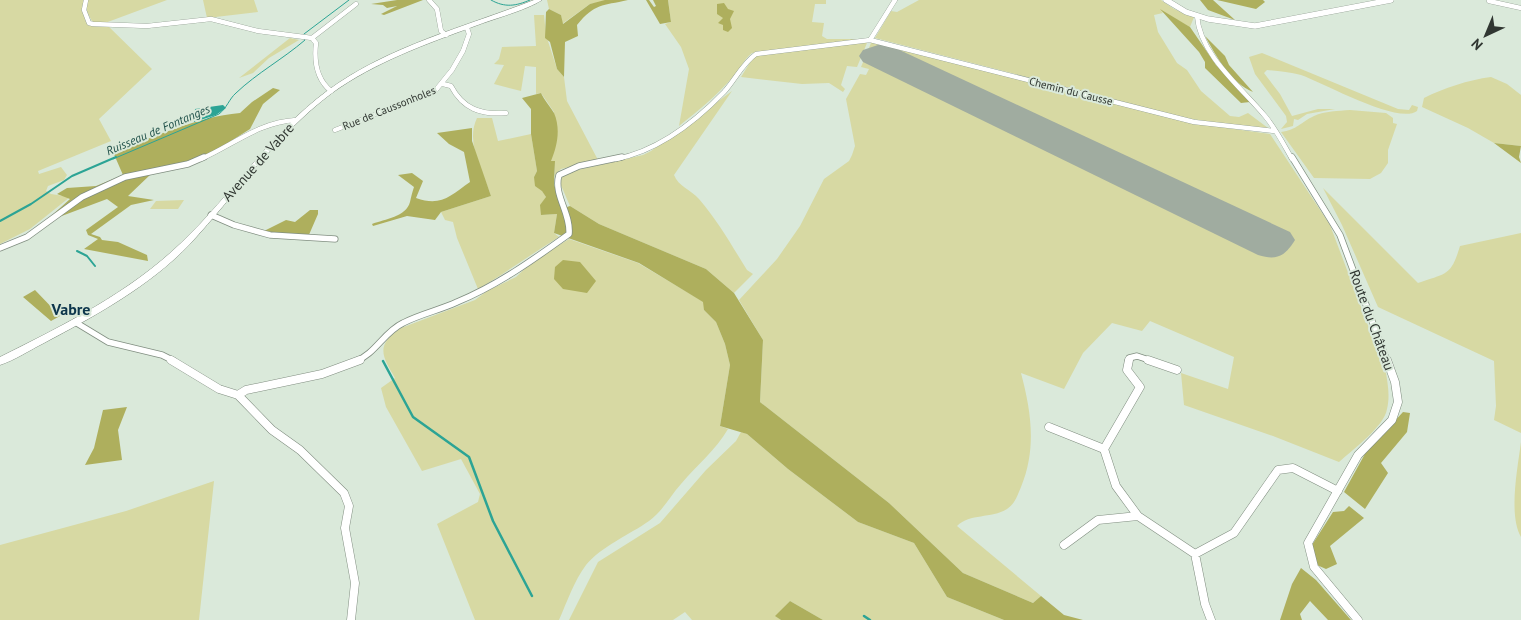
<svg xmlns="http://www.w3.org/2000/svg" width="1521" height="620" font-family="'PT Sans',sans-serif">
<style>
.green{fill:#d7d9a3}
.forest{fill:#aeaf5d}
.water{fill:#2ca495}
.lines{fill:none;stroke-linecap:round;stroke-linejoin:round}
.stream-far2{stroke:#2ca495;stroke-width:1}
.stream-far1{stroke:#2ca495;stroke-width:2}
.stream{stroke:#2ca495;stroke-width:2.5}
.runway{fill:#a0aca0;fill-rule:evenodd}
.minor-far2-casing{stroke:#808e80;stroke-width:5}
.minor-far1-casing{stroke:#808e80;stroke-width:7}
.minor-casing{stroke:#808e80;stroke-width:9}
.tertiary-casing{stroke:#808e80;stroke-width:6}
.secondary-casing{stroke:#808e80;stroke-width:1}
.minor-far2{stroke:#fff;stroke-width:4.5}
.minor-far1{stroke:#fff;stroke-width:5.5}
.minor{stroke:#fff;stroke-width:8}
.tertiary{stroke:#fff;stroke-width:5.5}
.secondary{fill:#fff;fill-rule:evenodd}
.labels{text-anchor:middle;stroke-width:4;stroke-linejoin:round;paint-order:stroke}
.far-street-label{font-size:11px;fill:#313732;stroke:#dae9da}
.far-water-label{font-size:12px;font-style:italic;fill:#1e4f48;stroke:#dae9da}
.street-label{font-size:14px;fill:#313732;stroke:#dae9da}
.quarter-label{font-size:16px;font-weight:bold;fill:#0d364c;stroke:#dae9da}
</style>
<rect width="100%" height="100%" fill="#dae9da"/>
<path class="green" d="M 0,0 L 84,0 L 86,23 L 93,23 L 87,12 L 87,0 L 167,0 L 105,23 L 152,69 L 99,119 L 111,141 L 38,171 L 39,174 L 61,167 L 67,175 L 64,180 L 48,186 L 46,191 L 51,194 L 70,197 L 30,229 L 0,244 Z
M 203,0 L 254,0 L 258,12 L 207,18 Z
M 547,0 L 605,0 L 608,1 L 590,4 L 562,24 L 561,15 L 549,9 Z
M 668,0 L 826,0 L 826,4 L 815,4 L 812,22 L 824,23 L 822,36 L 827,39 L 859,39 L 752,53 C 743,60 740,70 732,78 C 716,96 698,111 679,126 L 689,69 L 681,47 L 665,24 L 671,22 Z
M 919,0 L 1161,0 L 1174,9 L 1194,17 L 1190,27 L 1161,11 L 1163,13 L 1154,15 L 1158,32 L 1177,63 L 1187,70 L 1201,91 L 1230,116 L 1239,117 L 1248,113 L 1268,128 L 1248,128 L 1186,118 L 875,38 L 891,11 L 897,12 Z
M 534,15 L 544,15 L 546,35 L 557,69 L 564,77 L 567,101 L 598,160 L 561,169 L 555,175 L 555,162 L 550,161 L 554,112 L 541,93 L 536,94 L 536,67 L 525,66 L 521,91 L 494,84 L 504,65 L 494,64 L 499,59 L 502,47 L 536,46 Z
M 290,38 L 299,40 L 269,58 L 253,73 L 239,78 Z
M 860,40 L 867,43 L 857,67 L 847,66 L 841,85 L 845,89 L 843,92 L 829,83 L 802,84 L 741,77 L 754,56 Z
M 874,42 L 1198,124 L 1270,134 L 1330,225 L 1386,373 C 1388,385 1390,397 1387,409 C 1384,427 1352,450 1339,462 L 1273,436 L 1184,405 L 1181,373 L 1228,389 L 1234,357 L 1150,321 L 1142,331 L 1112,323 L 1083,353 L 1064,389 L 1021,373 C 1031,411 1037,448 1021,487 C 1018,494 1015,504 1007,509 C 991,519 970,513 957,526 L 1041,596 L 1033,603 L 963,573 L 889,503 L 760,402 L 763,340 L 739,300 L 777,259 L 800,226 L 824,179 L 849,161 L 852,155 L 855,146 L 846,99 L 860,74 L 866,75 L 869,69 L 861,67 L 871,43 Z
M 1262,53 L 1398,109 L 1409,110 L 1412,105 L 1418,107 L 1417,111 C 1398,125 1324,83 1301,75 C 1290,72 1278,71 1267,70 L 1264,73 L 1280,94 L 1292,116 L 1318,109 L 1335,109 L 1307,114 L 1298,120 L 1294,119 L 1293,126 L 1281,129 L 1287,122 L 1286,116 L 1255,74 L 1249,57 Z
M 1491,77 L 1507,84 L 1521,95 L 1521,146 L 1494,143 L 1468,128 L 1422,107 L 1424,98 C 1444,88 1468,80 1491,77 Z
M 732,91 L 674,175 C 678,186 691,190 699,199 C 718,221 732,246 747,270 L 753,274 L 734,293 L 706,269 L 599,224 L 570,206 L 560,183 L 563,175 L 569,172 L 643,155 L 651,151 Z
M 1350,110 L 1386,113 L 1393,118 L 1393,123 L 1397,124 L 1388,150 L 1388,163 L 1381,173 L 1370,179 L 1314,178 L 1281,132 C 1297,130 1301,122 1314,116 C 1325,111 1338,111 1350,110 Z
M 477,118 L 492,118 L 498,141 L 531,134 L 537,171 L 534,177 L 546,197 L 541,215 L 557,214 L 554,233 L 559,237 C 531,254 506,273 478,289 L 457,238 L 453,222 L 445,220 L 441,212 L 491,196 C 483,171 465,143 477,118 Z
M 1323,188 L 1418,283 C 1447,273 1451,276 1460,246 L 1521,233 L 1521,433 L 1494,420 L 1496,406 L 1494,361 L 1378,307 L 1342,225 Z
M 184,200 L 178,209 L 150,209 L 156,201 Z
M 569,239 L 638,263 L 704,302 L 704,310 L 716,322 L 725,344 L 730,365 L 720,426 L 728,429 C 716,450 697,465 681,484 C 670,496 663,511 649,521 C 629,535 602,546 586,565 C 574,581 567,602 559,620 L 475,620 L 437,524 L 478,502 L 480,494 L 461,459 L 422,471 L 386,407 L 381,388 L 395,378 C 382,356 375,345 401,328 L 475,300 L 487,291 L 516,277 L 532,262 Z
M 741,432 L 747,434 L 788,469 L 858,522 L 914,543 L 947,597 L 1004,620 L 823,620 L 790,601 L 776,616 L 781,620 L 692,620 L 685,612 L 673,620 L 569,620 L 598,562 L 660,523 L 706,470 L 736,441 Z
M 1521,442 L 1521,537 C 1508,515 1518,466 1521,442 Z
M 214,481 L 199,620 L 0,620 L 0,545 L 126,511 Z"/>
<path class="forest" d="M 397,0 L 423,0 L 384,15 L 381,14 L 397,6 L 387,8 L 383,5 L 371,4 Z
M 605,0 L 628,0 C 602,6 595,3 577,25 L 578,36 L 565,42 L 564,77 L 557,69 L 550,42 L 545,38 L 546,12 L 549,9 L 561,15 L 563,24 L 590,4 Z
M 646,0 L 649,0 L 654,7 L 656,6 L 653,0 L 668,0 L 671,22 L 660,24 Z
M 1200,0 L 1213,0 L 1235,20 L 1208,10 Z
M 1217,0 L 1263,0 L 1265,2 L 1256,9 Z
M 724,3 L 728,9 L 734,11 L 730,19 L 732,28 L 728,32 L 723,30 L 723,25 L 718,23 L 723,18 L 717,14 L 717,4 Z
M 1160,9 L 1190,27 L 1216,65 L 1250,102 L 1241,103 L 1205,68 L 1205,62 L 1199,52 Z
M 1205,36 L 1225,56 L 1229,65 L 1253,92 C 1231,83 1216,56 1205,36 Z
M 273,88 L 280,90 L 263,104 L 250,129 L 212,153 L 151,174 L 128,196 L 154,200 L 131,205 L 91,234 L 100,237 L 102,240 L 118,242 L 147,255 L 148,261 L 84,249 L 98,239 L 88,235 L 86,230 L 118,207 L 107,199 L 59,217 L 50,217 L 70,199 L 57,194 L 67,188 L 96,186 L 123,175 L 113,152 C 156,137 195,117 240,113 L 252,102 Z
M 541,93 C 544,100 550,106 554,113 C 561,129 557,147 551,161 L 555,161 L 554,185 L 564,208 L 570,206 L 599,224 L 706,269 L 734,293 L 763,340 L 760,402 L 889,503 L 963,573 L 1033,603 L 1041,596 L 1064,615 L 1083,620 L 1004,620 L 947,597 L 914,543 L 858,522 L 788,469 L 747,434 L 720,426 L 730,365 L 725,344 L 716,322 L 704,310 L 703,302 L 639,263 L 554,233 L 557,214 L 541,215 L 540,205 L 546,197 L 542,191 L 535,186 L 534,177 L 537,171 L 531,134 L 531,109 L 522,98 Z
M 472,128 L 472,141 L 491,196 L 441,212 L 435,220 L 407,216 L 373,226 L 372,224 C 385,219 406,217 410,202 C 411,197 412,193 414,187 L 398,175 L 412,173 L 423,181 L 416,198 C 441,207 450,196 470,182 L 464,152 L 449,144 L 437,133 Z
M 1494,143 L 1521,146 L 1519,157 L 1521,163 Z
M 310,210 L 318,210 L 318,214 L 308,237 L 264,231 L 286,220 L 295,222 Z
M 563,260 L 580,262 L 596,281 L 587,293 L 563,289 L 554,279 L 555,267 Z
M 35,290 L 60,316 L 51,321 L 23,297 Z
M 127,407 L 118,430 L 122,460 L 85,465 L 94,448 L 103,410 Z
M 1403,412 L 1410,413 L 1407,432 L 1381,463 L 1388,473 L 1365,509 L 1344,492 L 1366,452 Z
M 1349,506 L 1364,518 L 1330,546 L 1337,564 L 1326,569 L 1317,565 L 1312,545 L 1333,512 L 1344,511 Z
M 1301,568 L 1316,580 L 1351,620 L 1328,620 L 1310,601 L 1300,614 L 1302,620 L 1280,620 L 1292,584 Z
M 790,601 L 823,620 L 781,620 L 775,616 Z"/>
<path class="water" d="M 223,105 L 226,108 L 216,115 L 194,122 L 195,109 Z"/>
<g class="lines">
<path class="stream-far2" d="M 491,0 C 505,8 516,6 530,0
M 304,34 L 349,0
M 113,159 L 219,114 C 227,108 229,99 236,93 C 257,73 283,59 305,40 L 303,38"/>
<path class="stream-far1" d="M 0,221 L 31,204 L 72,176 L 116,157
M 77,251 L 87,256 L 95,266"/>
<path class="stream" d="M 383,361 L 413,417 L 469,457 L 493,521 L 532,596
M 864,616 L 870,620"/>
<path class="runway" d="M 881,44 L 891,46 L 1290,232 L 1295,240 C 1285,256 1277,261 1258,255 L 863,62 L 859,56 L 863,50 Z"/>
<defs>
<path id="minor-far2" d="M 86,0 L 84,10 L 89,23 L 93,24 L 147,26 L 211,19 L 258,31 L 312,38 L 316,43 C 314,61 316,79 331,91
M 429,0 L 437,9 L 441,31 L 446,35
M 1489,1 L 1521,8
M 1197,16 C 1200,55 1241,87 1265,116 C 1276,129 1284,145 1292,159
M 312,38 L 356,4
M 870,40 L 895,0
M 443,84 L 451,86 C 463,109 481,115 506,113
M 335,130 L 435,91 L 452,70 L 463,51 L 469,34 L 467,28
M 201,159 C 233,145 259,122 296,120
M 616,159 C 657,151 695,122 724,92 C 735,80 742,64 756,54 L 870,40 L 1194,122 L 1274,131"/>
<path id="minor-far1" d="M 1292,157 L 1340,235 L 1387,361
M 211,215 L 234,225 L 270,235 L 335,239
M 0,248 L 27,237 L 82,197 L 125,177 L 188,164 L 204,157
M 75,322 L 108,342 L 162,355 L 174,361
M 356,361 C 375,354 384,332 403,323 C 420,314 440,310 457,302 C 498,285 533,260 569,234 C 571,213 553,195 559,175 L 579,166 L 622,157
M 1128,361 L 1129,358 L 1137,356 L 1152,361"/>
<path id="minor" d="M 171,360 L 219,389 L 238,395 L 272,430 L 300,450 L 344,493 L 349,506 L 345,528 L 355,583 L 351,620
M 1129,360 L 1127,370 L 1140,387 L 1104,449 L 1116,486 L 1138,516 L 1195,554 L 1234,533 L 1278,470 L 1293,468 L 1338,491
M 1148,360 L 1177,370
M 238,395 L 246,390 L 322,374 L 360,360
M 1049,427 L 1104,449
M 1064,545 L 1098,520 L 1138,516
M 1195,554 L 1205,604 L 1211,620
M 1358,620 L 1314,567 L 1308,543 L 1358,455 L 1392,420 L 1398,402 L 1395,382 L 1387,360"/>
<path id="tertiary" d="M 1166,0 L 1186,12 L 1208,19 L 1255,26 L 1391,0"/>
<path id="secondary" d="M 534,0 L 542,0 C 527,10 493,19 475,26 C 426,44 375,62 332,93 C 276,135 237,193 190,244 C 150,286 95,316 44,343 C 30,350 15,360 0,365 L 0,357 C 64,325 129,293 181,243 C 233,194 269,134 327,91 C 388,46 465,27 534,0 Z"/>
</defs>
<use href="#minor-far2" class="minor-far2-casing"/>
<use href="#minor-far1" class="minor-far1-casing"/>
<use href="#minor" class="minor-casing"/>
<use href="#tertiary" class="tertiary-casing"/>
<use href="#secondary" class="secondary-casing"/>
<use href="#minor-far2" class="minor-far2"/>
<use href="#minor-far1" class="minor-far1"/>
<use href="#minor" class="minor"/>
<use href="#tertiary" class="tertiary"/>
<use href="#secondary" class="secondary"/>
</g>
<g class="labels">
<g class="far-street-label">
<text transform="translate(1071 91) rotate(14)" y="4">Chemin du Causse</text>
<text transform="translate(389 108) rotate(-22)" y="4">Rue de Caussonholes</text>
</g>
<g class="far-water-label">
<text transform="translate(158 130) rotate(-23)" y="4">Ruisseau de Fontanges</text>
</g>
<g class="street-label">
<text transform="translate(258 162) rotate(-48)" y="5">Avenue de Vabre</text>
<text transform="translate(1372 320) rotate(70)" y="5">Route du Château</text>
</g>
<g class="quarter-label">
<text x="71" y="315">Vabre</text>
</g>
</g>
<g transform="translate(1486 35) rotate(224)" stroke="#dae9da" stroke-width="4" paint-order="stroke">
<path d="M0-4L9 19L0 12L-9 19Z" fill="#313732"/>
<text y="-8" font-size="14" font-weight="bold" text-anchor="middle" fill="#313732">N</text>
</g>
</svg>
